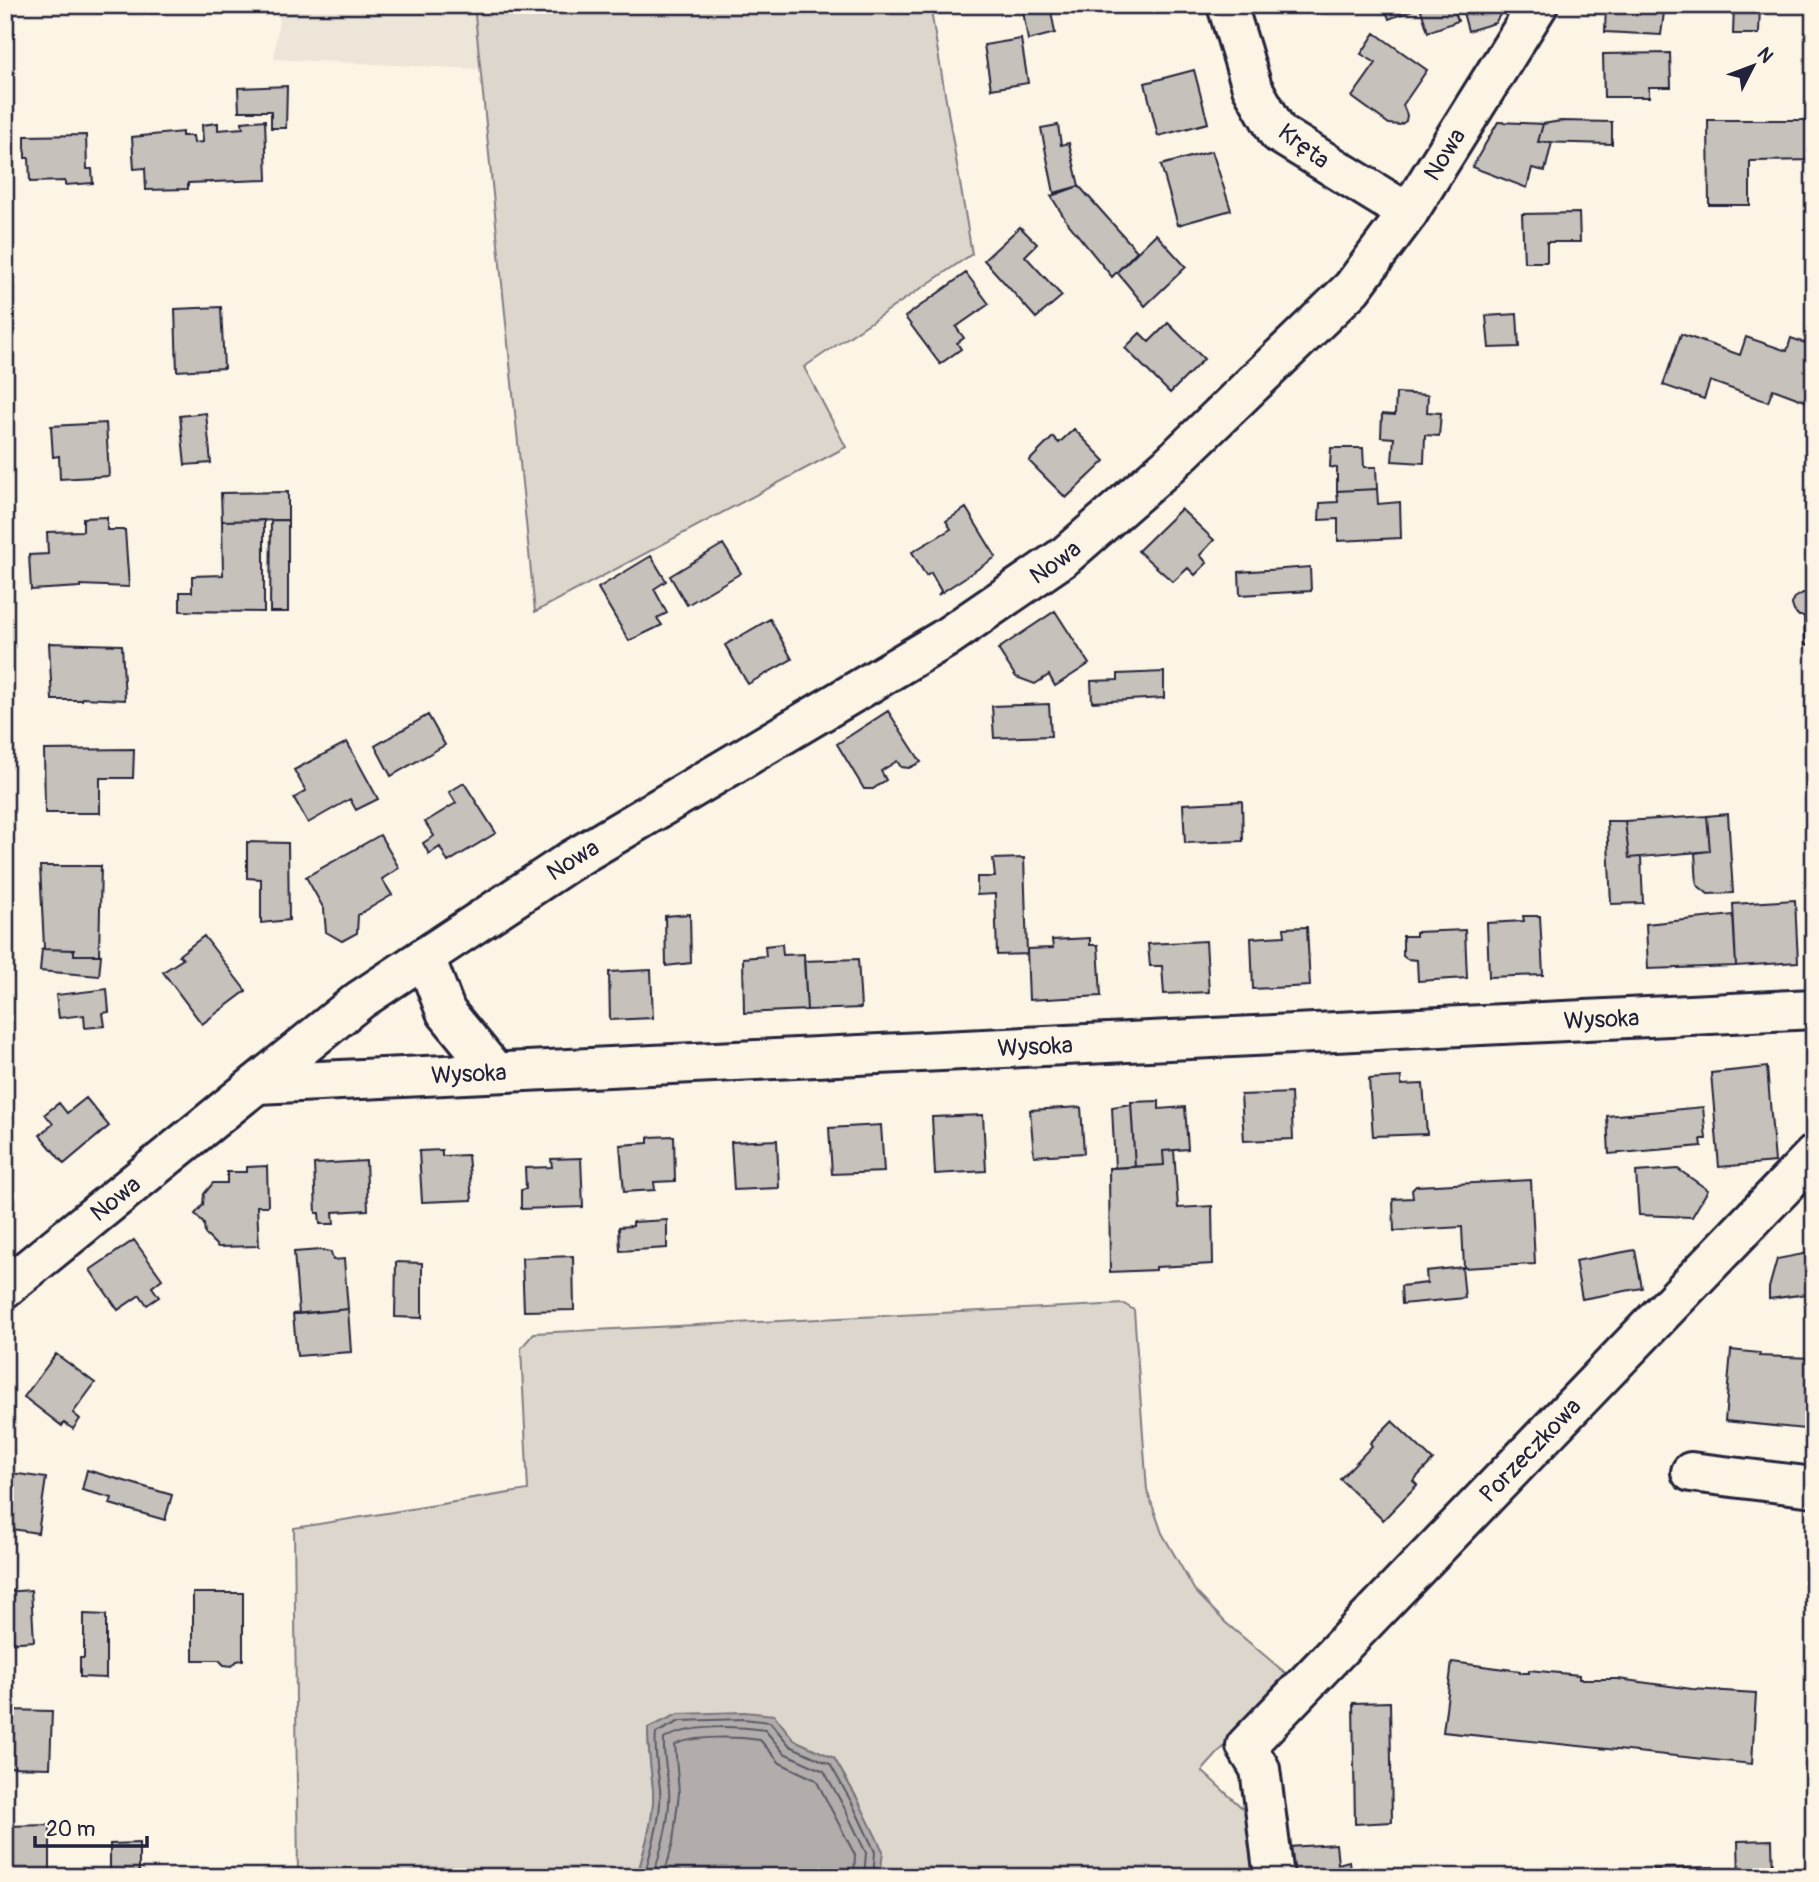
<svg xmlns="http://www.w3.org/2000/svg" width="1819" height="1882" font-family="Pangolin,sans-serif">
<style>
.built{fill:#ece5d8}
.green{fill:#dcd6cc;stroke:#7f7c84;stroke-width:2}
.water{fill:#b2adab;stroke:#78757e;stroke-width:2}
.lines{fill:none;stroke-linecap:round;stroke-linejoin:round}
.shore{stroke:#5c5a68;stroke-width:2}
.building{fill:#c6c1bb;stroke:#22223b;stroke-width:2}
.minor-casing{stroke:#22223b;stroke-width:44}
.minor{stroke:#fcf5e5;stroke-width:38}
.labels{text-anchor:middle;stroke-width:5;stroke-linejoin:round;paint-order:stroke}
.street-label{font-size:24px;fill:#22223b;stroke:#fcf5e5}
</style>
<rect width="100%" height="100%" fill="#fcf5e5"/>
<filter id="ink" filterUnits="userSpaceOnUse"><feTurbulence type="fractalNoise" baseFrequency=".0143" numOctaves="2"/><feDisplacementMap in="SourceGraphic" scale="14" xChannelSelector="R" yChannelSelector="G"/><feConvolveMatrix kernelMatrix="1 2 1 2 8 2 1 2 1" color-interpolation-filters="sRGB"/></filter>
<g filter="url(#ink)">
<path class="built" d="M 281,5 L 474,5 L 479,69 L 274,59 Z"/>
<path class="green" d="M 474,5 L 930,5 L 972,254 L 804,367 L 846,447 L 535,612 Z
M 1124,1304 L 1134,1310 L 1147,1490 L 1162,1533 L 1195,1591 L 1226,1623 L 1288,1675 L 1202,1771 L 1251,1816 L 1257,1877 L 880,1877 L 882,1851 L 858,1800 L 834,1758 L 794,1740 L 774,1715 L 648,1728 C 648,1749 651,1769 653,1789 C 655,1818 644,1849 637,1877 L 298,1877 L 294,1528 L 528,1490 L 521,1348 L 534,1333 Z"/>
<path class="water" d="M 744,1712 L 774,1715 L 794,1740 L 834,1758 L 858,1800 L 883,1851 L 880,1877 L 637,1877 C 644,1849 655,1818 653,1789 C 651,1769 648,1749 648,1728 L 678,1714 Z"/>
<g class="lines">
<path class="shore" d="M 644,1877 C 651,1849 662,1818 660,1789 C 658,1770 654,1752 656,1733 L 680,1721 L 743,1719 L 770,1722 L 790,1746 L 830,1764 L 852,1803 L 875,1852 L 873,1877
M 653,1877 C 661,1849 671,1818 669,1789 C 667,1772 663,1756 664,1739 C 689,1724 737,1726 765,1730 L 784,1753 L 824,1771 L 844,1807 L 866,1853 L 864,1877
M 664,1877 L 673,1842 L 679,1793 L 675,1745 C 693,1735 739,1737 760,1740 L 780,1763 L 816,1780 L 855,1855 L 854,1877"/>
</g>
<path class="building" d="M 1022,5 L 1050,5 L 1055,33 L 1028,40 Z
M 1384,5 L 1453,5 L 1458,21 L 1428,32 L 1420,7 L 1389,19 Z
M 1461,5 L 1506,5 L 1495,23 L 1468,31 Z
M 1606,5 L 1665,5 L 1661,35 L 1605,32 Z
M 1734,5 L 1760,5 L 1759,34 L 1733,34 Z
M 1375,33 L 1427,70 L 1403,105 L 1407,115 L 1406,121 L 1400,125 L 1389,124 L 1352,97 L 1376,63 L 1361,54 Z
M 1021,39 L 1028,83 L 991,89 L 984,45 Z
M 1670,53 L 1671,87 L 1649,87 L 1649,97 L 1604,97 L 1603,54 Z
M 1194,70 L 1208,123 L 1158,136 L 1145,83 Z
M 287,86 L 286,128 L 271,128 L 271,111 L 239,111 L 238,88 Z
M 265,120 L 267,180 L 188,183 L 188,189 L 146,190 L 145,168 L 134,169 L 132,137 L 182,132 L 182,136 L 193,136 L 194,143 L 203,142 L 202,125 L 218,123 L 218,130 L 243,128 L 242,122 Z
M 1708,120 L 1814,120 L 1814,160 L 1750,161 L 1750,205 L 1709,205 Z
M 1561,121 L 1612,122 L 1612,144 L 1538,142 L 1543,124 Z
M 1498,122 L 1543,124 L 1538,142 L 1552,142 L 1545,171 L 1532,168 L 1527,188 L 1472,167 Z
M 1058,125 L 1061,145 L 1069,143 L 1079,186 L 1054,193 L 1041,128 Z
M 86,135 L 87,169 L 92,169 L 93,183 L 65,185 L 65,181 L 30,182 L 29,158 L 25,158 L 25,136 Z
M 1212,151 L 1231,210 L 1178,225 L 1161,165 Z
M 1079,186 L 1137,251 L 1112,277 L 1067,222 L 1051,196 Z
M 1579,213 L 1580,242 L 1547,242 L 1547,262 L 1524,262 L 1522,214 Z
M 1020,227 L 1037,244 L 1025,256 L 1062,296 L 1036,318 L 984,260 Z
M 1156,234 L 1186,267 L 1145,306 L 1117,272 Z
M 966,273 L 989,304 L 956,327 L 964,338 L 957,343 L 961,349 L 940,364 L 905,317 Z
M 221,307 L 224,368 L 177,371 L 175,309 Z
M 1517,314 L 1519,347 L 1489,348 L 1486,316 Z
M 1168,323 L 1204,359 L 1170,393 L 1125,348 L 1140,333 L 1149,342 Z
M 1681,334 L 1740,355 L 1746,337 L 1787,351 L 1791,338 L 1814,346 L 1813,404 L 1773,389 L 1768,402 L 1710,381 L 1704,399 L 1663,385 Z
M 1396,393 L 1428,395 L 1427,412 L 1441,413 L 1439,436 L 1425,435 L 1424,463 L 1392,461 L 1394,438 L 1381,437 L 1382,414 L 1395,415 Z
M 206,413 L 211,463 L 185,465 L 180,416 Z
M 106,423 L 109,476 L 60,479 L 59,456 L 53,457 L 51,426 Z
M 1074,429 L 1105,461 L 1066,498 L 1029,461 L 1053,437 L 1059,443 Z
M 1331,448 L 1363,448 L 1364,467 L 1376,467 L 1377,489 L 1337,491 L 1337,468 L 1330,467 Z
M 1377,489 L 1378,504 L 1400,502 L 1401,538 L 1338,541 L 1338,519 L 1319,520 L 1320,503 L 1338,502 L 1337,491 Z
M 288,492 L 288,520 L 222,521 L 221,493 Z
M 966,508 L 996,557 L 938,595 L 941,591 L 931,573 L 926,576 L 912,552 L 951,529 L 946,521 Z
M 1181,509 L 1214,540 L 1200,555 L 1207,563 L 1195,575 L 1188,568 L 1173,582 L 1138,551 Z
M 107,517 L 107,530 L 125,530 L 129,587 L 80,585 L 80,587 L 31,590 L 29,555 L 48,554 L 47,532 L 83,531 L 83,518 Z
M 264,520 L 264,612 L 180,611 L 180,592 L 192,592 L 192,576 L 223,575 L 222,521 Z
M 271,520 L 288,520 L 288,612 L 270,612 Z
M 723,544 L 741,573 L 687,605 L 670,576 Z
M 651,556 L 666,581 L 654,589 L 667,613 L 657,618 L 662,625 L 629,641 L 598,588 Z
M 1310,567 L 1311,591 L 1240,595 L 1239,572 Z
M 1803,593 L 1814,593 L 1814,645 L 1805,645 L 1804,616 L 1799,616 L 1794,611 L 1792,605 L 1793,599 Z
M 1055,611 L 1089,664 L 1055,686 L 1049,675 L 1035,684 L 1016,677 L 998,649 Z
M 770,619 L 792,659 L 748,684 L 725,645 Z
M 49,643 L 122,645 L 125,700 L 82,698 L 82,700 L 52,700 Z
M 1164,672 L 1164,698 L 1092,702 L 1091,681 L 1118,680 L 1118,674 Z
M 1049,704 L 1051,736 L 994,738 L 992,706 Z
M 888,711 L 921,762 L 909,768 L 901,767 L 897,761 L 881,771 L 886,780 L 873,789 L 864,789 L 837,744 Z
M 428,715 L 445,745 L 391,776 L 375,746 Z
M 347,742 L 378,799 L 356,810 L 350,799 L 308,823 L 294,798 L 306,791 L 294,770 Z
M 134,749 L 133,778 L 100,778 L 100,813 L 45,813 L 44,750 Z
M 464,783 L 496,833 L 448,862 L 440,847 L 429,854 L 423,843 L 434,836 L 425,822 L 456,803 L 449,792 Z
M 1242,801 L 1243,841 L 1185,843 L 1183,804 Z
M 1728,814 L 1733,893 L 1708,894 L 1697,885 L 1695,853 L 1710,851 L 1707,816 Z
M 1707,816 L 1710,851 L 1629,858 L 1625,821 Z
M 1607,821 L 1625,821 L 1629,858 L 1641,857 L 1643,903 L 1611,904 Z
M 380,835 L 399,868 L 382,879 L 392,895 L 358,915 L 357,933 L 342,941 L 326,932 L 324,909 L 306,877 Z
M 247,842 L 288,843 L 289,920 L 261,923 L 261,879 L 247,878 Z
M 1024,858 L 1027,954 L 997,955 L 995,894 L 977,895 L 977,877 L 995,877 L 993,859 Z
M 40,866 L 101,866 L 99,954 L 101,955 L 74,955 L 74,950 L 42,949 L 44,947 Z
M 1795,900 L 1798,962 L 1736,966 L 1733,904 Z
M 690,914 L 691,963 L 666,966 L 665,916 Z
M 1733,915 L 1736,966 L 1648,969 L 1646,924 Z
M 1523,916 L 1540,916 L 1543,975 L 1489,977 L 1487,923 L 1524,921 Z
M 1307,927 L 1310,986 L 1253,989 L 1251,938 L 1285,936 L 1284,928 Z
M 1465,930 L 1467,978 L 1418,981 L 1417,960 L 1407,959 L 1403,956 L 1403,936 L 1416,936 L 1416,932 Z
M 204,936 L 246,991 L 202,1024 L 163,972 L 183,959 L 179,955 Z
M 1090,938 L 1090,945 L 1098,945 L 1101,996 L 1029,1000 L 1027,949 L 1053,948 L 1052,940 Z
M 1206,941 L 1209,992 L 1164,994 L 1162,966 L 1150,966 L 1148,944 Z
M 782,944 L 783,955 L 804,954 L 807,1010 L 744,1013 L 743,958 L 766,956 L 765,946 Z
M 42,949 L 74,950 L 74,955 L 101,955 L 99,976 L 40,971 Z
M 858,959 L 861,1008 L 807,1010 L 804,961 Z
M 651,970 L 653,1018 L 610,1020 L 609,972 Z
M 107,989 L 109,1012 L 103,1013 L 105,1026 L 85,1028 L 84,1015 L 59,1018 L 56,995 Z
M 1767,1067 L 1775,1162 L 1719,1167 L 1711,1073 Z
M 1401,1077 L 1401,1085 L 1423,1084 L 1427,1134 L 1373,1136 L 1369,1079 Z
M 1291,1093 L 1293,1139 L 1244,1141 L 1241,1095 Z
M 86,1098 L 109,1126 L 64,1164 L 40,1135 L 53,1124 L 45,1114 L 59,1103 L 67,1113 Z
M 1159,1101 L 1159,1109 L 1185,1107 L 1188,1149 L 1163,1151 L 1164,1165 L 1135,1167 L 1131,1102 Z
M 1131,1104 L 1135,1167 L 1115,1168 L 1112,1107 Z
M 1081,1107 L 1084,1153 L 1034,1156 L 1030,1110 Z
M 1703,1107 L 1706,1139 L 1701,1139 L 1702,1146 L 1609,1154 L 1607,1116 Z
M 983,1115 L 986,1171 L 935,1174 L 932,1117 Z
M 881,1125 L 884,1172 L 832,1174 L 829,1128 Z
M 674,1136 L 675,1181 L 654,1182 L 655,1190 L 624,1192 L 620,1145 L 648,1143 L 648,1137 Z
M 777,1140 L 779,1188 L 734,1190 L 731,1142 Z
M 442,1150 L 442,1156 L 468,1155 L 472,1200 L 422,1202 L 419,1151 Z
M 1174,1150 L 1178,1208 L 1212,1206 L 1213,1264 L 1156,1267 L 1156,1270 L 1110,1272 L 1109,1168 L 1164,1165 L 1163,1151 Z
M 581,1158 L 583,1207 L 521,1209 L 521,1190 L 526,1189 L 525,1168 L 552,1167 L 551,1159 Z
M 366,1161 L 368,1210 L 333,1212 L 334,1224 L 320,1224 L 319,1213 L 316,1213 L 314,1164 Z
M 267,1166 L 268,1206 L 257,1206 L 259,1246 L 218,1247 L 205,1234 L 204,1224 L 195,1214 L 203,1205 L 204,1194 L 213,1183 L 227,1183 L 227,1172 L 247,1172 L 247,1167 Z
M 1678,1169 L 1708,1190 L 1692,1217 L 1639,1215 L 1636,1172 Z
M 1531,1180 L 1535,1264 L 1464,1268 L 1462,1227 L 1394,1231 L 1393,1199 L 1413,1198 L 1412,1190 L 1416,1186 Z
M 667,1220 L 667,1248 L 620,1251 L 619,1227 L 633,1226 L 633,1222 Z
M 134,1240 L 162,1279 L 152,1287 L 159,1297 L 147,1305 L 140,1295 L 118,1310 L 90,1270 Z
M 1811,1245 L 1814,1245 L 1814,1293 L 1769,1299 L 1769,1288 L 1777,1259 L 1809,1253 Z
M 321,1250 L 331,1252 L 333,1260 L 344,1259 L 348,1309 L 299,1314 L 294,1252 Z
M 1635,1250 L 1642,1288 L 1582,1299 L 1575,1261 Z
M 573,1256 L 574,1310 L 524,1311 L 522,1258 Z
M 396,1262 L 422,1263 L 422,1318 L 395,1317 Z
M 1462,1267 L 1465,1298 L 1402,1304 L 1401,1286 L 1427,1283 L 1426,1271 Z
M 348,1309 L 351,1352 L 297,1356 L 293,1314 Z
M 1731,1350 L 1760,1353 L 1759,1356 L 1814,1358 L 1814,1430 L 1725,1421 Z
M 56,1354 L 95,1383 L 73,1413 L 80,1419 L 73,1429 L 64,1423 L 62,1426 L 24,1397 Z
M 1392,1421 L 1433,1460 L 1413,1481 L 1417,1485 L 1383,1520 L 1340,1479 L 1372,1446 L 1370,1443 Z
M 87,1470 L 172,1495 L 165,1520 L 110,1504 L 112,1498 L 82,1490 Z
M 5,1472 L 46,1478 L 38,1533 L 5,1528 Z
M 31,1590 L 34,1641 L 5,1643 L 5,1592 Z
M 193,1593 L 243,1593 L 243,1660 L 237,1661 L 232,1666 L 224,1665 L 219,1660 L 193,1660 Z
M 84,1614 L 106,1615 L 106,1678 L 80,1677 L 80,1658 L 84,1658 Z
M 1452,1662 L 1520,1671 L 1520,1673 L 1529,1673 L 1529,1670 L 1579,1675 L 1579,1679 L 1618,1679 L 1692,1689 L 1756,1693 L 1752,1764 L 1443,1732 Z
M 1390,1702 L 1392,1822 L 1355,1824 L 1353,1703 Z
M 5,1710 L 52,1711 L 50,1768 L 5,1767 Z
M 50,1825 L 50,1877 L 5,1877 L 5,1826 Z
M 1772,1840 L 1773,1877 L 1739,1877 L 1738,1841 Z
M 139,1843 L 139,1877 L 110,1877 L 110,1844 Z
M 1336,1844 L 1338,1864 L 1349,1861 L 1351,1877 L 1291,1877 L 1288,1847 Z
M 1713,1867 L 1713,1877 L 1653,1877 L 1653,1869 Z"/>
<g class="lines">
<defs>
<g id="minor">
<path d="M 1227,5 L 1252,87 L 1278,133 L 1408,213"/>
<path d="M 425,957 L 446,1012 L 495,1072"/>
<path id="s1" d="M 257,1084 L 1814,1009"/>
<path id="s2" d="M 5,1288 L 360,1000 L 570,861 L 944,639 L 1065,556 L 1168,466 L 1352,288 L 1408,213 L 1538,5"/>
<path d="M 1691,1472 L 1814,1487"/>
<path id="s3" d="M 1274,1877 L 1260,1769 L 1246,1746 L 1814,1155"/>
</g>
</defs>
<use href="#minor" class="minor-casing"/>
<use href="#minor" class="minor"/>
</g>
</g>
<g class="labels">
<g class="street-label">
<text transform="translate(1304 146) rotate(37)" y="8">Kręta</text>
<text dy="8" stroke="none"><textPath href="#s2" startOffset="1846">Nowa</textPath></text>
<text dy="8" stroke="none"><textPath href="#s2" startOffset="1279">Nowa</textPath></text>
<text dy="8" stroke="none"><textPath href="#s2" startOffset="712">Nowa</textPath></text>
<text dy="8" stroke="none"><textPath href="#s1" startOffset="1346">Wysoka</textPath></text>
<text dy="8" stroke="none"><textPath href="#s1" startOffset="779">Wysoka</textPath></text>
<text dy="8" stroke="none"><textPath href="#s1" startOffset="212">Wysoka</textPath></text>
<text dy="8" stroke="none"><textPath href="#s2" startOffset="142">Nowa</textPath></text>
<text dy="8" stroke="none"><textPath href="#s3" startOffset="546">Porzeczkowa</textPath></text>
</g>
</g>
<rect width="1819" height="1882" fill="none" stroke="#fcf5e5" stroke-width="28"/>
<rect x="14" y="14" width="1791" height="1854" fill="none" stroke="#22223b" stroke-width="2.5" filter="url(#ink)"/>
<g transform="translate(1753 66) rotate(48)" stroke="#fcf5e5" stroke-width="5" paint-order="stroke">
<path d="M0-5L12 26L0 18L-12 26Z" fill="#22223b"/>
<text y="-10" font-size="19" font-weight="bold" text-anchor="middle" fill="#22223b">N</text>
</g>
<path d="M35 1836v10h112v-10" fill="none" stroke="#22223b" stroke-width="3.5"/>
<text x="46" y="1836" font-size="21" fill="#22223b" stroke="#fcf5e5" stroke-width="5" paint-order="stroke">20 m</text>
</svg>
